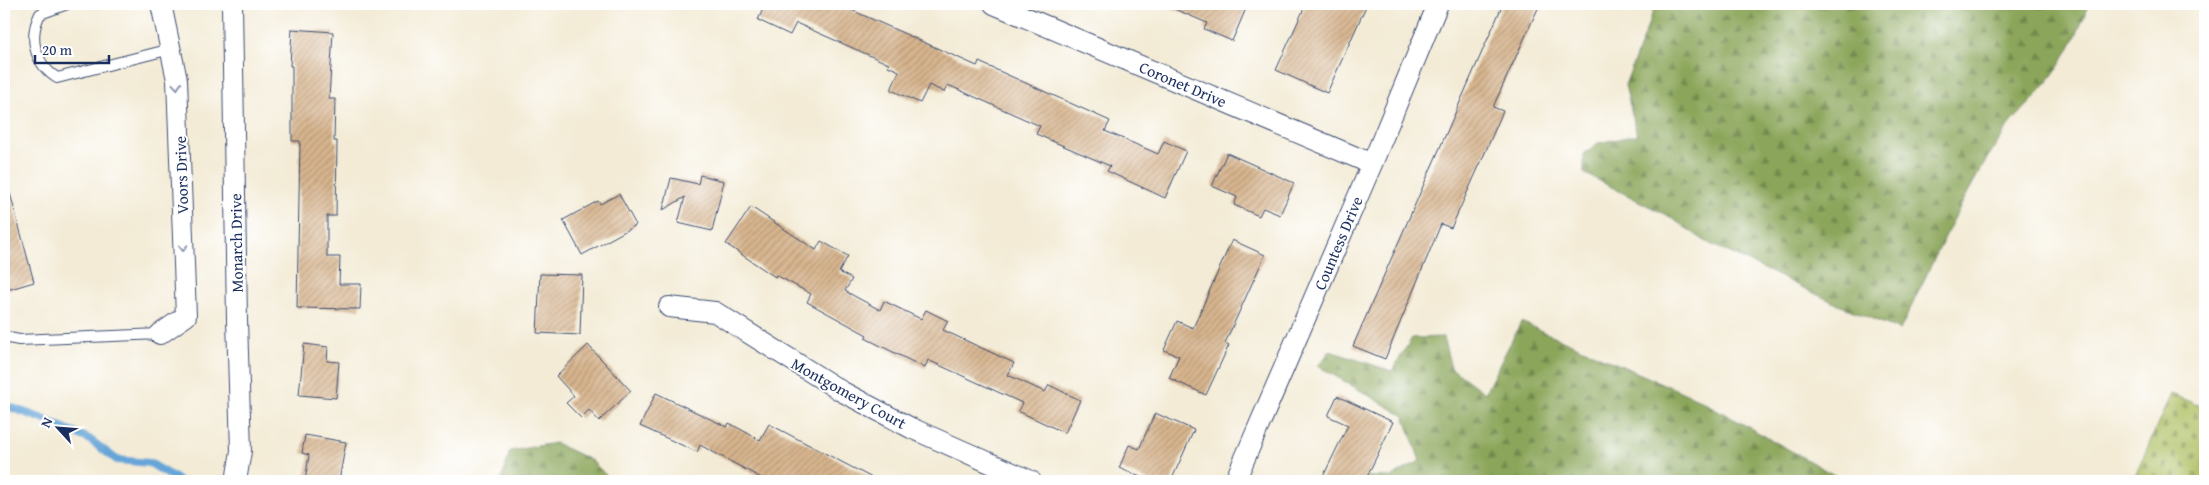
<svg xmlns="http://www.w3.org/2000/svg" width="2209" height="485" font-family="'Gentium Book Plus',serif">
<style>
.forest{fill:url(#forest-firs);stroke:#536a5c}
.cemetery{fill:url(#cemetery-stones);stroke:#657861}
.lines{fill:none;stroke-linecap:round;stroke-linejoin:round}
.stream{stroke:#66a5d8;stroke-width:8}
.building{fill:url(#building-hatch)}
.service-casing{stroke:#3b4b70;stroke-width:12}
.minor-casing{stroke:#3b4b70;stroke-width:22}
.service{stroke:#fff;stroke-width:10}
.minor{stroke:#fff;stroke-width:20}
.oneway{stroke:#8d97ae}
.labels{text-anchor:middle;stroke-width:4;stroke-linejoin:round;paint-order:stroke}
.street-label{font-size:16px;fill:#1b2f5e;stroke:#fff}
</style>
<defs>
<pattern id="forest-firs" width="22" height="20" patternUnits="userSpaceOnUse" patternTransform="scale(1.25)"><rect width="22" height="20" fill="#8ba65a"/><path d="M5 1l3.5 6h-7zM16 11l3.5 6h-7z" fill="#71884e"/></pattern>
<pattern id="cemetery-stones" width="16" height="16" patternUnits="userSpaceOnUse" patternTransform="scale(1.25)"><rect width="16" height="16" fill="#afc064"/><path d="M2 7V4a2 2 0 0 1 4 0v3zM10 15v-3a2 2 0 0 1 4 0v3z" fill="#8e9c56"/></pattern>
<pattern id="building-hatch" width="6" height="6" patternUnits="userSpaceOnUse" patternTransform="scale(1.25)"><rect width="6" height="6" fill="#d8b58e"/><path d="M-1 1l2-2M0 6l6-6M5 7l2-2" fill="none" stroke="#ae9477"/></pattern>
</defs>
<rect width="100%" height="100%" fill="#fff"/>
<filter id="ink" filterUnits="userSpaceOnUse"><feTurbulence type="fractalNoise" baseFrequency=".02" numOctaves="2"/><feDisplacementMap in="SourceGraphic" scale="10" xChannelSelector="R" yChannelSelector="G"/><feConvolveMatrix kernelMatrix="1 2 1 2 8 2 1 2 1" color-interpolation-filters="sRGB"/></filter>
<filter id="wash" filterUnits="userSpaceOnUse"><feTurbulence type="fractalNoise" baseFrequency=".0096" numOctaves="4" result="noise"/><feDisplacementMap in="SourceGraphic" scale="20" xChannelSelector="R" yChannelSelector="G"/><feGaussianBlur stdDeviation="1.12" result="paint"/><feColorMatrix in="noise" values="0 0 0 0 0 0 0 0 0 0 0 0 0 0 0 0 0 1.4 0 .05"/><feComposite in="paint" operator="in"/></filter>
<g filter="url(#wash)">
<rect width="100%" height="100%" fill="#f3ebd5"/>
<path class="forest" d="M 1656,4 L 2088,4 C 2078,39 2059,69 2036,96 C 2027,107 2016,116 2008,127 C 1965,188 1933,263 1900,330 L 1841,306 L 1705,241 L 1670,217 L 1584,173 L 1584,154 L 1598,143 L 1637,135 L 1625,85 Z
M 1521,322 L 1698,399 L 1845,481 L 1354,481 L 1356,476 L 1391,477 L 1420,461 L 1404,416 L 1318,366 L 1330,351 L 1392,371 L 1412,338 L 1443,337 L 1451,368 L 1485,393 Z
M 555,443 L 591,460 L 612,481 L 501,481 L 510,451 Z"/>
<path class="cemetery" d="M 2171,394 L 2205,408 L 2205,481 L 2133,481 Z"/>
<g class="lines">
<path class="stream" d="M 4,405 L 43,419 L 89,439 L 117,460 L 150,463 L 179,481"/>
</g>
<g id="blocks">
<path class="building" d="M 752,4 L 838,4 L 977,66 L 979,62 L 1110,121 L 1105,131 L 1158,154 L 1164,141 L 1186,151 L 1165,198 L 1107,171 L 1110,166 L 1036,134 L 1040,126 L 948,85 L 944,92 L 929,85 L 920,103 L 891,90 L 899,71 L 888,66 L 889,64 L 796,23 L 790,35 L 758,20 L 763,9 Z
M 1163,4 L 1248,4 L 1232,41 L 1204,29 L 1207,23 Z
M 1306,4 L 1367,4 L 1327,93 L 1276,70 Z
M 1503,4 L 1540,4 L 1493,107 L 1503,111 L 1481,162 L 1451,228 L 1441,224 L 1385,359 L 1353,346 Z
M 292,29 L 333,32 L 329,99 L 335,99 L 334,141 L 337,141 L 336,216 L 327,216 L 327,257 L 340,257 L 339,284 L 361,284 L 360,309 L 297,308 L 300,141 L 292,141 L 292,66 L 290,66 Z
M 1227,153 L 1294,183 L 1280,215 L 1263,208 L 1259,216 L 1234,205 L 1237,197 L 1212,186 Z
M 700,175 L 724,181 L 712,231 L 678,223 L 685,197 L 663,210 L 671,178 L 698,184 Z
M 10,193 L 34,282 L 4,291 L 4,194 Z
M 619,194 L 636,225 L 582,255 L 563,220 L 598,201 L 600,204 Z
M 751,207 L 816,250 L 821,241 L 848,256 L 839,272 L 852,279 L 845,291 L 880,310 L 884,301 L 921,319 L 926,310 L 948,321 L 943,330 L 1014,363 L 1008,375 L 1045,392 L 1049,385 L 1080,400 L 1065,433 L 1018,411 L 1022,403 L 928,360 L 925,368 L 865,338 L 867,335 L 807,302 L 811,294 L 776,275 L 775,277 L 726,244 Z
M 1232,240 L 1265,255 L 1225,343 L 1229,345 L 1206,395 L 1169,378 L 1179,356 L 1164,350 L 1177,321 L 1193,328 Z
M 540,274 L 582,275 L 580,335 L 537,333 Z
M 304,344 L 328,347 L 327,361 L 339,362 L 336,398 L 299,395 Z
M 588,345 L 631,391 L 599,421 L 589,410 L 581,418 L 566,403 L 574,396 L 556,376 Z
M 656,393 L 727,427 L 729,423 L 760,440 L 769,424 L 878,481 L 767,481 L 700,445 L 697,452 L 640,426 Z
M 1337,396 L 1393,422 L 1365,481 L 1321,481 L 1348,425 L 1328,416 Z
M 1155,413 L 1194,430 L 1171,481 L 1150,481 L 1119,468 L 1129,445 L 1139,449 Z
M 305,435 L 346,442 L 339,481 L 305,481 L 309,455 L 302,453 Z"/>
</g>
</g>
<g filter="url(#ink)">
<use href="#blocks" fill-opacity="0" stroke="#3b4b70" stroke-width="1"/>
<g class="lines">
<defs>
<path id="service" d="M 67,4 L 40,14 C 28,38 35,64 57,78 L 171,49
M 4,337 L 19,340 L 160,334"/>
<path id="minor" d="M 232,4 L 237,320 L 241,451 L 236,481
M 994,4 L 1372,164
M 669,307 L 715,312 L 841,391 L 911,428 L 1031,481
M 160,334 L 186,316 L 177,80 L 161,4
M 1235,481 L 1372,164 L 1438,4"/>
</defs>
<use href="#service" class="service-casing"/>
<use href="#minor" class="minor-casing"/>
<use href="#service" class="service"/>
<use href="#minor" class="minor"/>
</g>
<defs><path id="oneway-chevron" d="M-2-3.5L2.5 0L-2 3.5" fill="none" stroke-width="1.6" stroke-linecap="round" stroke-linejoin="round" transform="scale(1.25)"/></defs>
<g class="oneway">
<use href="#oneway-chevron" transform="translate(177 86) rotate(86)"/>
<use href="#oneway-chevron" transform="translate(183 248) rotate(88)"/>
</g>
</g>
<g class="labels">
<g class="street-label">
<text transform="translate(1183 84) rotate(23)" y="6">Coronet Drive</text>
<text transform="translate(181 175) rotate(-92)" y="6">Voors Drive</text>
<text transform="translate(236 243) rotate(-91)" y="6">Monarch Drive</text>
<text transform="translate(1338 243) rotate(-67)" y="6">Countess Drive</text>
<text transform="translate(849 393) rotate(29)" y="6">Montgomery Court</text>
</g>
</g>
<rect width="2209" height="485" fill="none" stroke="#fff" stroke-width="20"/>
<g transform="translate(58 428) rotate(296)" stroke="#ffffff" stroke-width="4" paint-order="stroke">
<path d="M0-4L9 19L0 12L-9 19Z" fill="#1b2f5e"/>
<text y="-8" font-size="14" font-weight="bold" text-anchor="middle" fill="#1b2f5e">N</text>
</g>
<path d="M35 55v8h74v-8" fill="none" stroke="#1b2f5e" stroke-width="2.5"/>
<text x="42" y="55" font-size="15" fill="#1b2f5e" stroke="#ffffff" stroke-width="4" paint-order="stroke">20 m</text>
</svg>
